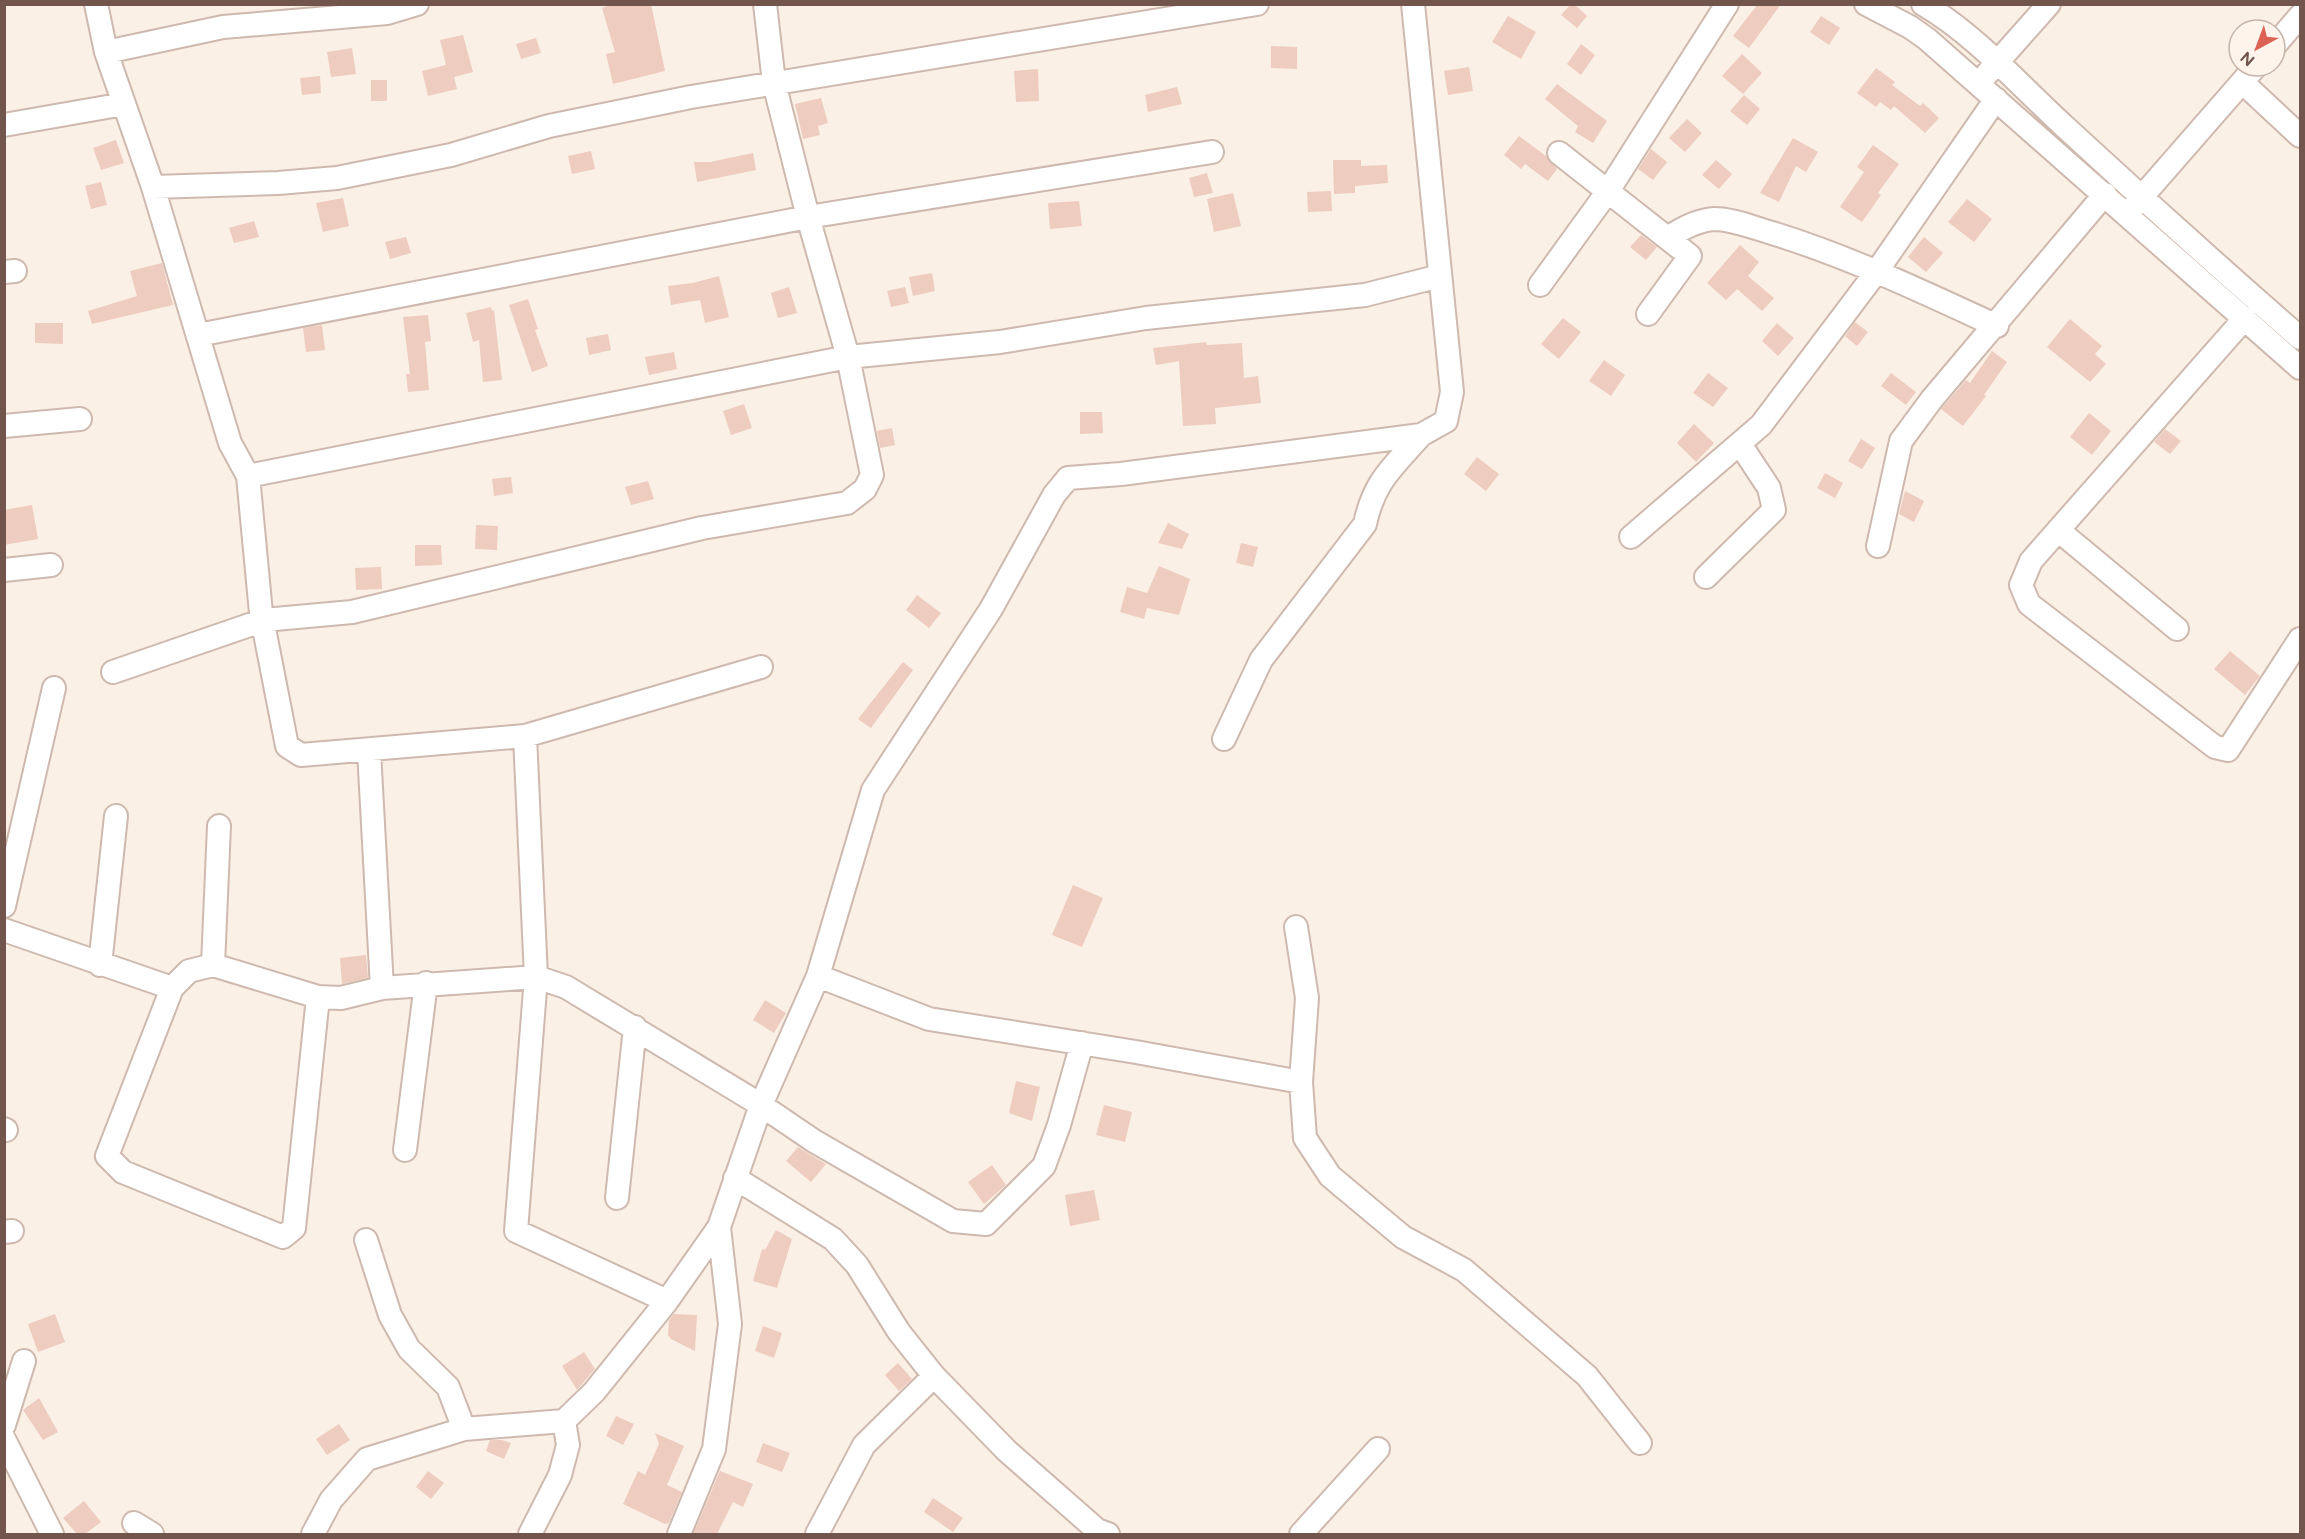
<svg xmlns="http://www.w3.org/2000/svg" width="2305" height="1539" font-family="Figtree,sans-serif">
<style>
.building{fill:#eeccbf}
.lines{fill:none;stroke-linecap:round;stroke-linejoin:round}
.minor-casing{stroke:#ceb9af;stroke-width:26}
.minor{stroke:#fff;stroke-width:22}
</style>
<rect width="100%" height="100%" fill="#fbf0e5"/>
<path class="building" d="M 613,4 L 651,4 L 665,71 L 613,84 L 606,54 L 615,52 L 602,8 Z
M 1571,4 L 1574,4 L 1587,16 L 1577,28 L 1561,15 Z
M 1758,4 L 1781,4 L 1749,48 L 1733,36 Z
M 1508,16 L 1536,32 L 1521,59 L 1492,42 Z
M 1821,16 L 1840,28 L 1829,45 L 1810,32 Z
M 463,35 L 473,72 L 454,77 L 457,89 L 428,96 L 422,71 L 446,65 L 440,40 Z
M 536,38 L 541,53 L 521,59 L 516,44 Z
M 1581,44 L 1595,55 L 1581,75 L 1567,64 Z
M 1271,46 L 1297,47 L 1297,69 L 1271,68 Z
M 352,48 L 356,74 L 331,77 L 327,52 Z
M 1742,54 L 1762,73 L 1743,94 L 1722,76 Z
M 1469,67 L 1473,91 L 1448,95 L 1444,71 Z
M 1876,68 L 1895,82 L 1892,85 L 1920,106 L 1923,103 L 1939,118 L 1925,133 L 1894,106 L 1891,110 L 1880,102 L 1876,107 L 1857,93 Z
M 1038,69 L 1039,101 L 1016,102 L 1014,71 Z
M 320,76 L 321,93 L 302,95 L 300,78 Z
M 371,80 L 387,80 L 387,101 L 371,101 Z
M 1557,84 L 1607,121 L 1593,143 L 1575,132 L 1578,126 L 1545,99 Z
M 1177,87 L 1182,104 L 1148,112 L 1145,95 Z
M 1744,95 L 1760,109 L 1747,125 L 1730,111 Z
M 821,98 L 828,123 L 818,126 L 820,135 L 803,139 L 795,104 Z
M 1687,119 L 1702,133 L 1685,152 L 1669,138 Z
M 1519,136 L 1546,156 L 1557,169 L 1548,181 L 1525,164 L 1521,169 L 1504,155 Z
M 1793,138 L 1818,152 L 1806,172 L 1796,166 L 1779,202 L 1760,193 Z
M 116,140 L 124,163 L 101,170 L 93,148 Z
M 1873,145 L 1899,164 L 1878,193 L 1881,195 L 1862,222 L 1840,207 L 1864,172 L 1857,167 Z
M 1651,149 L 1667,162 L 1653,180 L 1638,169 Z
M 591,151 L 595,169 L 572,174 L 568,156 Z
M 753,153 L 756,170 L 697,182 L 694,162 L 710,162 Z
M 1333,160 L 1361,160 L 1361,166 L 1387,165 L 1388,183 L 1355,186 L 1355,193 L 1334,194 Z
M 1716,160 L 1732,174 L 1719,189 L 1702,175 Z
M 1207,173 L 1213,193 L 1194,197 L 1189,178 Z
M 101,182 L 107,205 L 91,209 L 85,186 Z
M 1331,191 L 1332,211 L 1308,212 L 1307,192 Z
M 1233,193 L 1241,226 L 1214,232 L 1207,199 Z
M 343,198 L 349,226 L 323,232 L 316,203 Z
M 1967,199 L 1992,219 L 1974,242 L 1948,222 Z
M 1079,201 L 1082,226 L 1050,229 L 1048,203 Z
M 254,221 L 259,237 L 234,243 L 229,228 Z
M 1641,235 L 1657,247 L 1646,260 L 1630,247 Z
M 406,237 L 411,253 L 390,259 L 385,242 Z
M 1924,237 L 1943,253 L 1926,272 L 1908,257 Z
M 1740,245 L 1759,262 L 1748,276 L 1774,298 L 1762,311 L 1737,289 L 1726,300 L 1707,283 Z
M 162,263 L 173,305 L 92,324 L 88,311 L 137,296 L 130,271 Z
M 932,273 L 935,291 L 913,296 L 909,277 Z
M 719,276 L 729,317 L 705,323 L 700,300 L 671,305 L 668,286 L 693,283 Z
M 789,287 L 797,313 L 778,318 L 771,293 Z
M 905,287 L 909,303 L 891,307 L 887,291 Z
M 528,299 L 538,329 L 535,330 L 548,366 L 532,372 L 509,305 Z
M 491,307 L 492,311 L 494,310 L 502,380 L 483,382 L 479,340 L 473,342 L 466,313 Z
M 428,315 L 431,341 L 425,342 L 429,390 L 408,392 L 406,374 L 410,374 L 403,317 Z
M 1563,318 L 1581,332 L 1559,359 L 1541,344 Z
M 2070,319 L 2102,346 L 2095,354 L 2106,364 L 2090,382 L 2047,347 Z
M 1855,322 L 1868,332 L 1857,346 L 1845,336 Z
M 35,323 L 63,323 L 63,344 L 35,343 Z
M 1777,323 L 1794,338 L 1778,356 L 1762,341 Z
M 322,325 L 325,350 L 306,352 L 303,328 Z
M 608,334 L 611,350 L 589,355 L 586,338 Z
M 1206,342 L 1207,345 L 1242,343 L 1244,378 L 1258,376 L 1261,403 L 1215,408 L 1216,424 L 1183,426 L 1179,361 L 1156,365 L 1153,348 Z
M 1992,351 L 2007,362 L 1984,395 L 1986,396 L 1963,426 L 1941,409 L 1966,380 L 1970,383 Z
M 674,352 L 677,369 L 649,375 L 645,357 Z
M 1604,360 L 1625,375 L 1611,396 L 1589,381 Z
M 1708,373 L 1728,388 L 1713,407 L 1693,393 Z
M 1891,373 L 1916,392 L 1906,405 L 1881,386 Z
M 744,404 L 752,428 L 731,435 L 723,411 Z
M 1080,412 L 1102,412 L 1103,433 L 1080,434 Z
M 2089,413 L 2111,431 L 2092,455 L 2070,437 Z
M 1694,424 L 1714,443 L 1696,462 L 1677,443 Z
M 892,428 L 895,445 L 880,448 L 877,431 Z
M 2165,429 L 2181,441 L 2170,454 L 2154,442 Z
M 1861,439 L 1875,448 L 1862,469 L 1848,461 Z
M 1477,457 L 1499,474 L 1486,491 L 1464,474 Z
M 1825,473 L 1843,483 L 1835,498 L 1817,488 Z
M 511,477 L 513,493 L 494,496 L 492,479 Z
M 648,481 L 654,499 L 631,505 L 625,487 Z
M 1905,491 L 1924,501 L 1914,522 L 1899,514 Z
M 32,505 L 38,539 L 4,545 L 4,510 Z
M 1168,523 L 1189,534 L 1182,549 L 1158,543 Z
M 476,525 L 498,526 L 497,550 L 475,549 Z
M 1241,543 L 1258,547 L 1253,567 L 1236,563 Z
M 415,545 L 441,545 L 442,565 L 415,566 Z
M 1159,566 L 1190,579 L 1179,615 L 1147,608 L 1144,619 L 1120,612 L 1127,587 L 1147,593 Z
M 381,567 L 382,589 L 356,590 L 355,568 Z
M 917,595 L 941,613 L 929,628 L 906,610 Z
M 2230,651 L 2260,676 L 2245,695 L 2214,669 Z
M 903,662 L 913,670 L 871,728 L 858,719 Z
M 1073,885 L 1103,898 L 1082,947 L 1052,935 Z
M 366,955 L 368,978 L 342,984 L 340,958 Z
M 765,1000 L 786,1013 L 774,1033 L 753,1020 Z
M 1016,1081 L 1040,1087 L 1032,1121 L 1009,1113 Z
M 1104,1105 L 1132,1112 L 1125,1142 L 1096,1135 Z
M 798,1147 L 826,1164 L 811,1182 L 786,1161 Z
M 992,1165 L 1006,1185 L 984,1204 L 968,1182 Z
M 1094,1190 L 1100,1220 L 1070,1226 L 1065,1195 Z
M 776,1230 L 792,1239 L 777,1288 L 753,1281 L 762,1249 L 765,1250 Z
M 55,1314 L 65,1342 L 38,1352 L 28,1324 Z
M 674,1314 L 697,1315 L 695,1351 L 671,1339 L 668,1335 L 669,1320 Z
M 763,1326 L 782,1333 L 774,1358 L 755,1351 Z
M 584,1352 L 595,1369 L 577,1390 L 562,1366 Z
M 898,1363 L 912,1379 L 899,1391 L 885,1375 Z
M 39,1398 L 58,1432 L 43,1440 L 23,1410 Z
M 616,1416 L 634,1424 L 623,1445 L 606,1436 Z
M 339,1424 L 350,1440 L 327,1455 L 316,1439 Z
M 655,1433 L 684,1446 L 667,1485 L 682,1492 L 669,1523 L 665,1524 L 623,1504 L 638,1471 L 645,1475 L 659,1444 Z
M 490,1440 L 502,1440 L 511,1443 L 504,1459 L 486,1451 Z
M 763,1443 L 790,1453 L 782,1472 L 756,1462 Z
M 428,1471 L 444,1483 L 431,1499 L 416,1487 Z
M 720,1471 L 753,1484 L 743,1507 L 733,1502 L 717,1534 L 693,1534 Z
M 933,1498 L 963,1518 L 953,1532 L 924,1512 Z
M 84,1501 L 101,1522 L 85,1534 L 77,1534 L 63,1518 Z"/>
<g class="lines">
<defs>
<path id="minor" d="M 96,4 L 106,52 L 153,187 L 230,443 L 248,476 L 261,613 L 287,746 L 301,755 L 525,736 L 761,667
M 1866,4 L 1910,27 L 1927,39 L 2300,368
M 1923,4 C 1976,35 2019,85 2064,126 C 2142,198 2221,269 2300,338
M 2275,45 L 2300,16
M 106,52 L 223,27 L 387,13 L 417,4
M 1986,75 L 2049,4
M 2242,82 L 2300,136
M 4,125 L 124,104
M 1559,153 L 1690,256 L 1648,314
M 153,187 L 278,183 L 337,178 L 451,155 L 549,126 L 691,97 L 1257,4
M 2133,207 L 2256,66
M 1668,238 C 1681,229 1699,220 1714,219 C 1733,219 1754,228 1772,233 C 1850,257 1923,292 1997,326
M 4,272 L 15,271
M 1540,285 L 1608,191 L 1727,4
M 2245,318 L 2031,561 L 2021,585 L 2029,604 L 2215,747 L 2228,750 L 2300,639
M 198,335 L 808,217 L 1212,152
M 4,426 L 80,419
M 248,476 L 848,357 L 1000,342 L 1146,318 L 1365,295 L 1440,276
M 2058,530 L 2177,629
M 1631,537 L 1761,425 L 1877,271 L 1996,99
M 1878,546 L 1901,441 L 1932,399 L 2105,194
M 4,570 L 51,565
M 1706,577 L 1774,510 L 1769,488 L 1740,444
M 113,672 L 264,620 L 352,612 L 702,528 L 847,503 L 865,489 L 872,475 L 848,357 L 808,217 L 774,83 L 765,4
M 525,736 L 536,977 L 516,1231 L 667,1301
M 1224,739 L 1261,660 L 1365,524 C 1374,481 1393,467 1421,435
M 369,751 L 382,988 L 536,977 L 566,987 L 761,1105 L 814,1141 L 953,1221 L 986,1224 L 1044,1166 L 1059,1125 L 1082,1043
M 219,826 L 213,965 L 318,997 L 341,998 L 382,988
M 4,906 L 54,688
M 1296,927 L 1307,998 L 1301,1082 L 1305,1138 L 1330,1176 L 1403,1237 L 1464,1270 L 1587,1376 L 1640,1443
M 4,930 L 172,988
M 100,965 L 116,816
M 213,965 L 189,971 L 172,988 L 107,1156 L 123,1172 L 283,1237 L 294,1228 L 318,997
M 818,976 L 929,1019 L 1136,1052 L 1301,1082
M 4,1129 L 6,1130
M 405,1150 L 426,983
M 735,1178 L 833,1239 L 857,1265 L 899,1332 L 934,1376 L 1007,1451 L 1097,1530 L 1108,1534
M 617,1198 L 635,1027
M 4,1232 L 12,1231
M 366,1240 L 390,1315 L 409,1349 L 448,1387 L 464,1429
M 4,1425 L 24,1361
M 4,1439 L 52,1534
M 134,1523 L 152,1534
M 313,1534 L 331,1500 L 367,1459 L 464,1429 L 564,1421 L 594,1392 L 667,1301 L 719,1227 L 761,1105 L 818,976 L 873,790 L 991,609 L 1054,495 L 1068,478 L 1121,474 L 1421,435 L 1446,421 L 1452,392 L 1413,4
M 530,1534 L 560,1475 L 568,1445 L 564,1421
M 679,1534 L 714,1449 L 730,1324 L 719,1227
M 817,1534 L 864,1445 L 934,1376
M 1301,1534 L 1378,1449"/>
</defs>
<use href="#minor" class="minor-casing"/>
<use href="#minor" class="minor"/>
</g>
<rect width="2305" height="1539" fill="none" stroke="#72554c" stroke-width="12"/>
<g transform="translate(2257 48) rotate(221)"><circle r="28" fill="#fef4eb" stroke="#c6b4ab" stroke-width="1.5"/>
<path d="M0-4.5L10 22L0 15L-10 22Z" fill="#dc6253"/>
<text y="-9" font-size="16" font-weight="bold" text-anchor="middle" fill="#72554c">N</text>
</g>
</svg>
